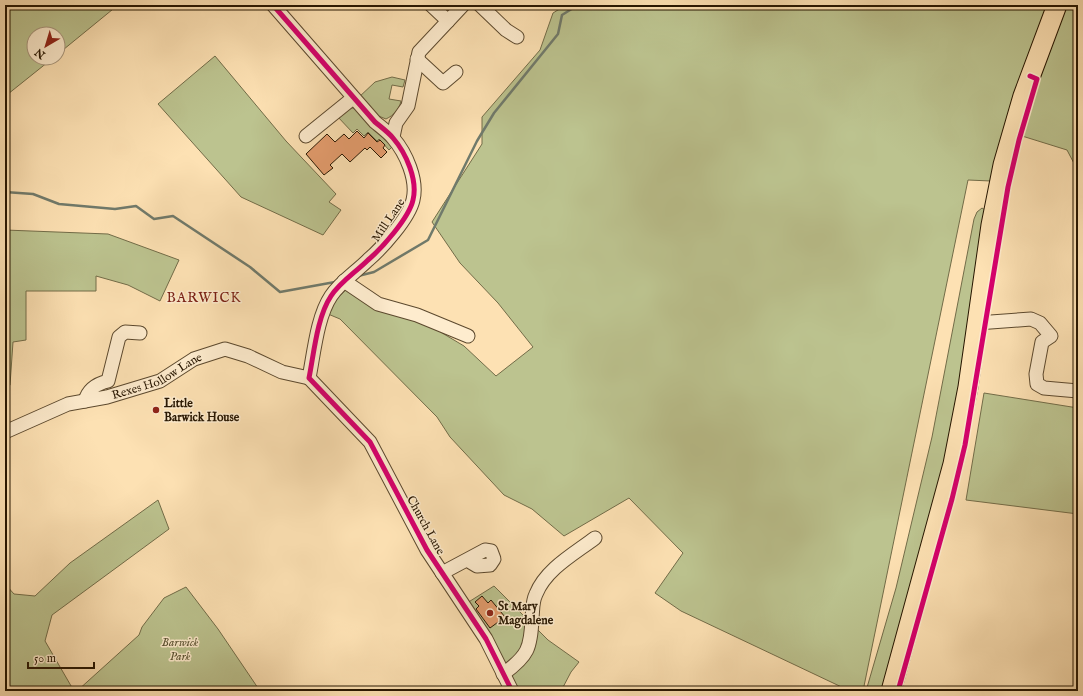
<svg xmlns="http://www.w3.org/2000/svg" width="1083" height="696" font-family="'IM FELL English',serif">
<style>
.green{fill:#bcc38f;stroke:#726c48}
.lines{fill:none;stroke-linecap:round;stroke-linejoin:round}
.stream{stroke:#707a6b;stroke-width:2.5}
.building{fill:#e59d6e;stroke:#271601}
.minor-casing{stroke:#5c492e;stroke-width:15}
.highway-casing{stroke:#271601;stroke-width:21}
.minor{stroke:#feecce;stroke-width:13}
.highway{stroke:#fde1b3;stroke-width:19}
.cycleway-casing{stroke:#feecce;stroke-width:8}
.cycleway{stroke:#d6006c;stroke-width:5}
.poi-dot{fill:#8f2418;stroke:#feecce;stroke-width:1.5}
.labels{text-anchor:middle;stroke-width:3;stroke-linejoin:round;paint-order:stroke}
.street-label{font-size:12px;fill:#271601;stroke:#feecce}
.poi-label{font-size:12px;font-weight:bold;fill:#271601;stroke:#feecce;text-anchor:start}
.park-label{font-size:12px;font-style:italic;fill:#5b5333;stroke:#feecce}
.quarter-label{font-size:14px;letter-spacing:1px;fill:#7a1f14;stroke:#feecce}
</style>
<rect width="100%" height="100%" fill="#fde1b3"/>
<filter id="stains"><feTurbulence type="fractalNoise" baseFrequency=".005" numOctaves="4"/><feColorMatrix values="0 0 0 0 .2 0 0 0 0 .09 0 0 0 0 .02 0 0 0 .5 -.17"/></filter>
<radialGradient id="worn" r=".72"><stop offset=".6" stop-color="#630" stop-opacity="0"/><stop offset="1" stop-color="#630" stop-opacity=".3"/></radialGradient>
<path class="green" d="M 5,5 L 118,5 L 58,54 L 58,34 L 34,34 L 34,58 L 53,58 L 8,94 L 5,92 Z
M 566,5 L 1078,5 L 1078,171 L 1067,150 L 1006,131 L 991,181 L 968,180 L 863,691 L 850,691 L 681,611 L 655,593 L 683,553 L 629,498 L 564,536 L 532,509 L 504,495 L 450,437 L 437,417 L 340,319 L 328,314 L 334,301 L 347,289 L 422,321 L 464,346 L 496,376 L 533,347 L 498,303 L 460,263 L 432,222 L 482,144 L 482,117 L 540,50 L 553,13 Z
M 215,56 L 286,141 L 336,194 L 329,202 L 341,210 L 323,235 L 241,197 L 158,104 Z
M 392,77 L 405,80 L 403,87 L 392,85 L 389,99 L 401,101 C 399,110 394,115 386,119 L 376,115 L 358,98 L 375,82 Z
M 351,108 L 357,108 L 392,147 L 389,150 L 379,139 L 377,141 L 368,132 L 364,136 L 357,129 L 353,133 L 337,116 Z
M 982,208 L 985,210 L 950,452 L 887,691 L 866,691 L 896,588 L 932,437 L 974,219 L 977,212 Z
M 5,230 L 108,234 L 179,260 L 160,301 L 128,285 L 96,276 L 96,291 L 26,291 L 26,340 L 13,342 L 10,385 L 5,391 Z
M 984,393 L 1078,408 L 1078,514 L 966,500 Z
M 158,500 L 169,529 L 52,615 L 45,641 L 74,691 L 5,691 L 5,584 L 14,594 L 35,596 L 70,563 Z
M 494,586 L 548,640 L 579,662 L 571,672 L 561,691 L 518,691 L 467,603 Z
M 186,587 L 218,629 L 260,691 L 77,691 L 139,635 L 142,627 L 164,598 Z"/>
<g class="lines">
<path class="stream" d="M 5,192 L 33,194 L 59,204 L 115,209 L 136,206 L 154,219 L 173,216 L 250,267 L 280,292 L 335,282
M 358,276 L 374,272 L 428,240 L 477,141 L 494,113 L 558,34 L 562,15 L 578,5"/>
</g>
<path class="building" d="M 357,131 L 364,138 L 368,133 L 377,142 L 380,140 L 385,145 L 383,148 L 387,152 L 381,158 L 370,147 L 367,150 L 365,148 L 350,162 L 342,154 L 330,165 L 333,168 L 324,175 L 306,154 L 327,134 L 335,142 L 344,134 L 349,139 Z
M 482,596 L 488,603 L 491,600 L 505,617 L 490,628 L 476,609 L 479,606 L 475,602 Z"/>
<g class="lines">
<defs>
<g id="minor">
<path d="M 273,5 L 375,122 C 381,127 388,132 393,138 C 406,153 418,180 413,200 C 409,218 382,248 368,260 C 356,272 340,282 331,296 C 317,317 314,353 309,378"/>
<path d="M 431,5 L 448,21"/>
<path d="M 480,5 L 506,30 L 517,37"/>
<path d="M 417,59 L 443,83 L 456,72"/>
<path d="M 306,136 L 353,98"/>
<path d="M 393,137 L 396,123 L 408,106 L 419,52 L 463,5"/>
<path d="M 344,281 L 378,304 L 417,315 L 468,336"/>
<path d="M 977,323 L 1031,319 L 1040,323 L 1051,336 L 1042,342 L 1036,374 L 1037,384 L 1044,388 L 1078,391"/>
<path d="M 309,378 L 370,442 L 427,550 L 486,639 L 512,691"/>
<path d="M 85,401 C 88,389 96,384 108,381 L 119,337 L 125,332 L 140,333"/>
<path id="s1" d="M 5,432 L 68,404 L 107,397 L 160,381 L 194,359 L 225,349 L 248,356 L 282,372 L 309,378"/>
<path d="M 442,573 L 485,550 L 491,551 L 494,559 L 490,565 L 477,566 L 467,560"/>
<path d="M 503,674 C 528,656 531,648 532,618 C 533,610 532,602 536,594 C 546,569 574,554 595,538"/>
</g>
<path id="highway" d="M 891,691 L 953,464 L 968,387 L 991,225 L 1003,165 L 1023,96 L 1057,5"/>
</defs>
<use href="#minor" class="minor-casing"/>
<use href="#highway" class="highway-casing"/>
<use href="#minor" class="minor"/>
<use href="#highway" class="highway"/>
<defs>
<path id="cycleway" d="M 273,5 L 375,122 C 381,127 388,132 393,138 C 406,153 418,180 413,200 C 409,218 382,248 368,260 C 356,272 340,282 331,296 C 317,317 314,353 309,378 L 370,442 L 427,550 L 486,639 L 512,691
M 898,691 L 952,499 L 965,445 L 1008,187 L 1019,140 L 1037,79 L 1030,76"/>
</defs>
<use href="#cycleway" class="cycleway-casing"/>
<use href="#cycleway" class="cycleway"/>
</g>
<g class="poi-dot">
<circle cx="156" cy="410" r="4"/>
<circle cx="490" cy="613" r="4"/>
</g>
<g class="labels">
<g class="street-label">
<text transform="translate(388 220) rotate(-56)" y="4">Mill Lane</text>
<text dy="4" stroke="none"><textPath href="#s1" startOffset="163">Rexes Hollow Lane</textPath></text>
<text transform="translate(426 525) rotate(61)" y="4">Church Lane</text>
</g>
<g class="poi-label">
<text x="164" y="407">Little<tspan x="164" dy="14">Barwick House</tspan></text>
<text x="498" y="610">St Mary<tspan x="498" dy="14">Magdalene</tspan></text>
</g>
<g class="park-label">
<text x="180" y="646">Barwick<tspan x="180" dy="14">Park</tspan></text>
</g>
<g class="quarter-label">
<text x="204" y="302">BARWICK</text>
</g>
</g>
<rect width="1083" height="696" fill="none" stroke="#fde1b3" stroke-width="20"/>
<rect x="6" y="6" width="1071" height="684" fill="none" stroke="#271601" stroke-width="2"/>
<rect x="10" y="10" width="1063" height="676" fill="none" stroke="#271601"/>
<g transform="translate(46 46) rotate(218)"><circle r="19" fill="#feecce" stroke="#a8967c"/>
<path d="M0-3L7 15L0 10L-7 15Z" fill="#8f2418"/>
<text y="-6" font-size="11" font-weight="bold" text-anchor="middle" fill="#271601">N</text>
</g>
<path d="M28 662v6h66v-6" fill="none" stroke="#271601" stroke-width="2"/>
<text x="34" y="662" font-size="12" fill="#271601" stroke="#feecce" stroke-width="3" paint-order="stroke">50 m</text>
<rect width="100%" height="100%" filter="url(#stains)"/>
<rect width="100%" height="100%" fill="url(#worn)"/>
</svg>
